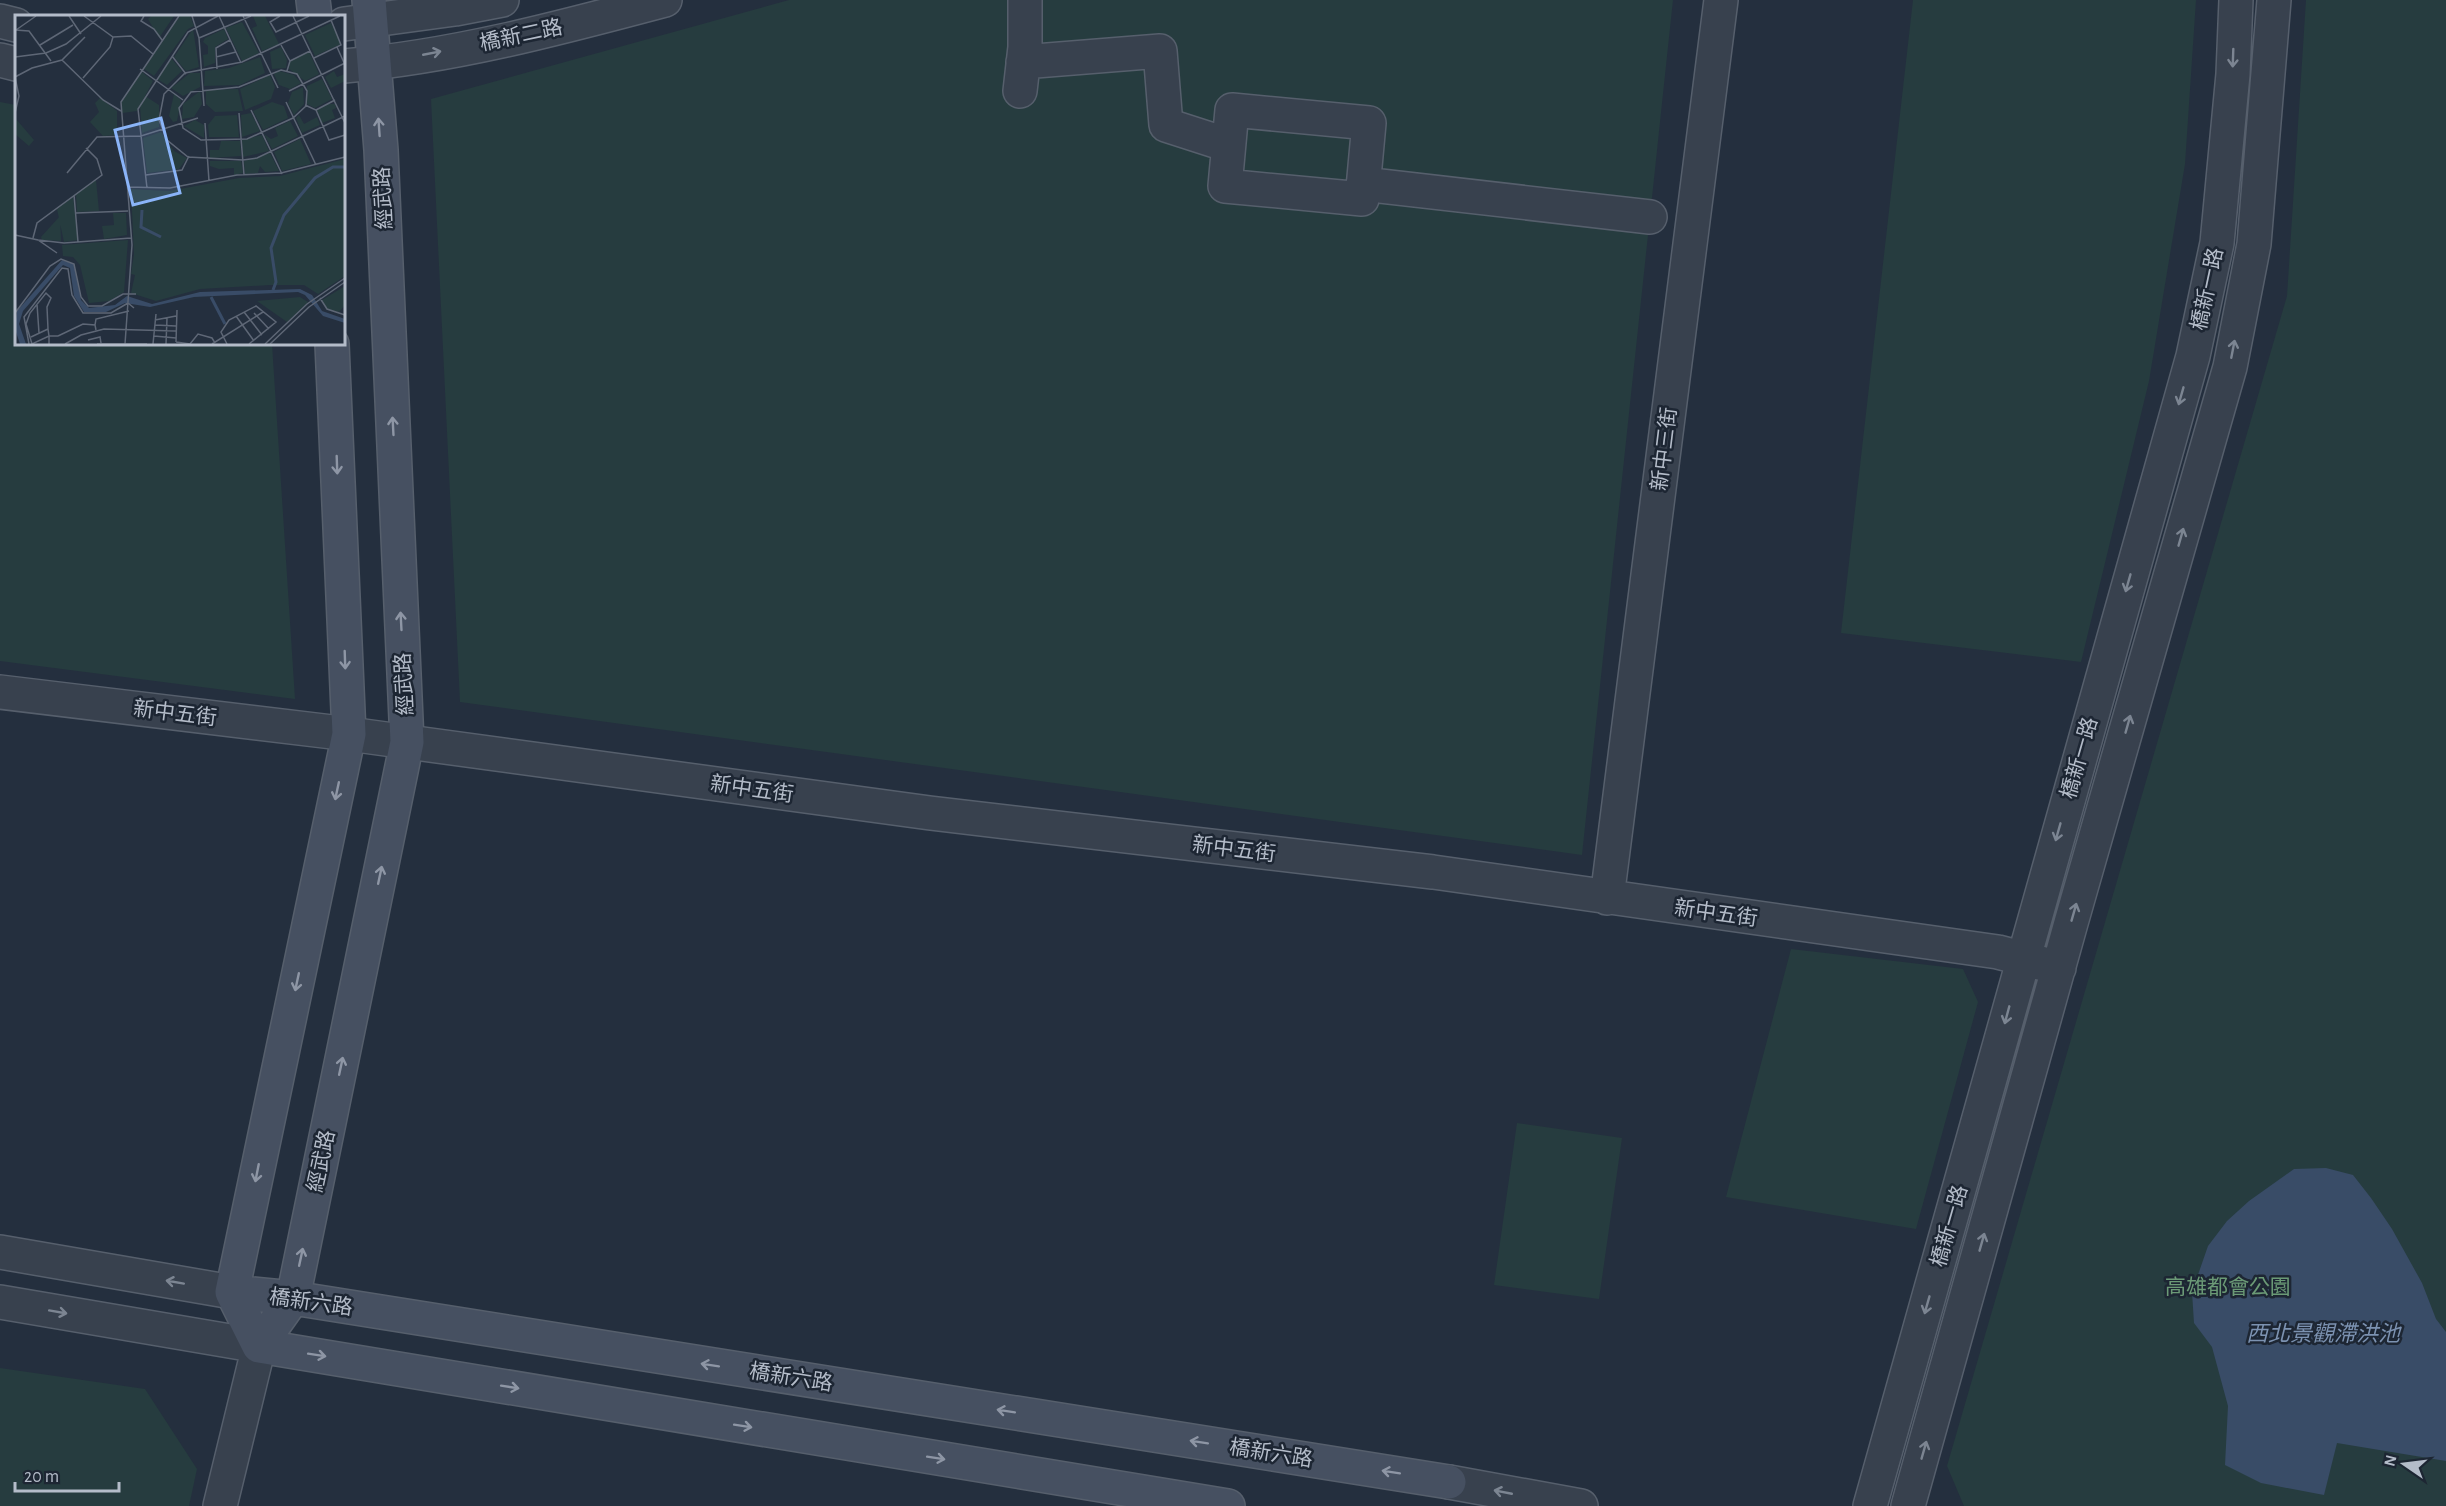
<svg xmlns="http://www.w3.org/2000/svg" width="2446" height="1506" font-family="'Alegreya Sans','Noto Sans TC',sans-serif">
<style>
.green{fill:#263c3f}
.water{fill:#394c67}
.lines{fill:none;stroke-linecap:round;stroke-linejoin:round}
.street-casing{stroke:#565f6c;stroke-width:36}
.secondary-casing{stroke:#565f6c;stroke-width:36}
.street{stroke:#38414e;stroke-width:33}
.secondary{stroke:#465061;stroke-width:33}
.oneway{stroke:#7c8592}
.oneway2{stroke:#8e96a5}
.labels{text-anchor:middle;stroke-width:5;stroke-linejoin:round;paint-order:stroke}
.street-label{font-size:21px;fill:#b4bcc9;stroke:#1d2633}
.park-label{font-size:21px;fill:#6b9a76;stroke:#1d2633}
.water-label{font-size:22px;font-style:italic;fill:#7c92b1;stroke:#1d2633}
.inset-river{fill:none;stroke:#394c67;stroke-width:3}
.inset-road{fill:none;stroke:#5e6776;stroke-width:1.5}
.view{fill:#8ab4f8;fill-opacity:0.15;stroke:#8ab4f8;stroke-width:3}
.inset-edge{fill:none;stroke:#b4bcc9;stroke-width:3}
</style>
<rect width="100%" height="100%" fill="#242f3e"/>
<path class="green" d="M 789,0 L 1673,0 L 1582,855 L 460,702 L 431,99 Z
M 1913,0 L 2196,0 L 2185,164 L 2149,381 L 2081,662 L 1841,633 Z
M 2306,0 L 2446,0 L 2446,1506 L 1964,1506 L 1947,1466 L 2287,296 Z
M 0,102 L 16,105 L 16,344 L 272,344 L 295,699 L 0,661 Z
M 1791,949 L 1963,969 L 1978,1002 L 1916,1229 L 1726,1197 Z
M 1517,1123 L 1622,1138 L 1599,1299 L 1494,1285 Z
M 0,1368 L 145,1389 L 197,1469 L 189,1506 L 0,1506 Z"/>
<path class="water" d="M 2326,1168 L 2353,1175 L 2371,1198 L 2392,1229 L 2422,1283 L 2436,1319 L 2446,1332 L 2446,1461 L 2337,1443 L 2324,1495 L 2261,1483 L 2225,1465 L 2228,1406 L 2212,1347 L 2194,1323 L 2192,1292 L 2208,1246 L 2227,1221 L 2249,1201 L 2294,1169 Z"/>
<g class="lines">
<defs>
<path id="street" d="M 0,21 L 16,25
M 344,24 L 455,9 L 502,0
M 0,60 L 16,64
M 1023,62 L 1160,51 L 1166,125 L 1228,145
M 344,66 C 452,57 560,28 665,0
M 1020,91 L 1025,47 L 1025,0
M 1232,110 L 1369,123 L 1362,199 L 1225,186 Z
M 1363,184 L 1650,217
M 0,692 L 349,734 L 930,813 L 1433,872 L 1998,952 L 2059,968
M 1607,898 L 1721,0
M 0,1252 L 232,1292
M 0,1302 L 259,1346 L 220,1506
M 1449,1482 L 1581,1506
M 1870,1506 L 2193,356 L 2217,243 L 2233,74 L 2236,0
M 1908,1506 L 2071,923 L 2230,367 L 2254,244 L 2274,0"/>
<path id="secondary" d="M 313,0 L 315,16
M 232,1292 L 293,1298 L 1449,1482
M 259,1346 L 293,1298 L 407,742 L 381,150 L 369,0
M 259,1346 L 232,1292 L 349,734 L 332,344
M 259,1346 L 1228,1506"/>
</defs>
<use href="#street" class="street-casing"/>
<use href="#secondary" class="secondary-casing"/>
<use href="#street" class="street"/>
<use href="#secondary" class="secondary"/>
</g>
<defs><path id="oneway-shaft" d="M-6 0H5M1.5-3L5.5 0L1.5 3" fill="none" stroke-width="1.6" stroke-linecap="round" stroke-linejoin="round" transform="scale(1.5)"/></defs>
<g class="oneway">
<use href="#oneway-shaft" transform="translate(432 53) rotate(-11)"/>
<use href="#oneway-shaft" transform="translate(2233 58) rotate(92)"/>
<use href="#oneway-shaft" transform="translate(2233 349) rotate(-79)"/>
<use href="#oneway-shaft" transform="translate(2181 396) rotate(106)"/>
<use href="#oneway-shaft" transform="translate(2181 537) rotate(-74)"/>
<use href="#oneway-shaft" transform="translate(2128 583) rotate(106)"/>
<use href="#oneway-shaft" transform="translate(2128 724) rotate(-74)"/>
<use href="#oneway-shaft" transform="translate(2058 832) rotate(106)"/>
<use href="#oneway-shaft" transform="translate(2074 912) rotate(-74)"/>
<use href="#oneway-shaft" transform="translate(2007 1015) rotate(105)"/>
<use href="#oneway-shaft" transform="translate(1982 1242) rotate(-74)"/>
<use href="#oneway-shaft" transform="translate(175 1282) rotate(-170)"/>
<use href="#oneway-shaft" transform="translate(1927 1305) rotate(106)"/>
<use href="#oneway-shaft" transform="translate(58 1312) rotate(10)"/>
<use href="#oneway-shaft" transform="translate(1924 1450) rotate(-74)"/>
<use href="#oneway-shaft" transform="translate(1503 1492) rotate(-169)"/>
</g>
<g class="oneway2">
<use href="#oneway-shaft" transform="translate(379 127) rotate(-94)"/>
<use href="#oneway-shaft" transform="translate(393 426) rotate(-93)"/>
<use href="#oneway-shaft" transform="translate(337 465) rotate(88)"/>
<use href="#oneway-shaft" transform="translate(401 621) rotate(-93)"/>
<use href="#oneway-shaft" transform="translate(345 660) rotate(88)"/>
<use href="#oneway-shaft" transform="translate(337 791) rotate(102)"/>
<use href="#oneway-shaft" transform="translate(380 875) rotate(-78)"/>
<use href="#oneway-shaft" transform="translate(297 982) rotate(102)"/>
<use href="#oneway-shaft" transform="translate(341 1066) rotate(-78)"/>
<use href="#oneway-shaft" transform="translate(257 1173) rotate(101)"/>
<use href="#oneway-shaft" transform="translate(301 1257) rotate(-78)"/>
<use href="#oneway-shaft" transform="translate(317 1355) rotate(9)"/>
<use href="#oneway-shaft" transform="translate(710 1365) rotate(-171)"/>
<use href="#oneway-shaft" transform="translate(510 1387) rotate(9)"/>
<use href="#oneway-shaft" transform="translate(1006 1411) rotate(-171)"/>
<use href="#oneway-shaft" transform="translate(743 1426) rotate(9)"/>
<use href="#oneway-shaft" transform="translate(1199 1442) rotate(-171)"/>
<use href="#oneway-shaft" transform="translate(936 1458) rotate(9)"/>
<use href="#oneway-shaft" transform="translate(1391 1472) rotate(-171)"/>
</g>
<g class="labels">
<g class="street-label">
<text transform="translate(521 35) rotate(-12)" y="7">橋新二路</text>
<text transform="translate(383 198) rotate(-93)" y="7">經武路</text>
<text transform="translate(2207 289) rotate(-78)" y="7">橋新一路</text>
<text transform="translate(1664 449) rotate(-83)" y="7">新中三街</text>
<text transform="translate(404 684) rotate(-93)" y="7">經武路</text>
<text transform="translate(175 713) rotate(7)" y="7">新中五街</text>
<text transform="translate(2079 758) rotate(-74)" y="7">橋新一路</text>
<text transform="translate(752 789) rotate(8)" y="7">新中五街</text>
<text transform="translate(1234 849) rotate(7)" y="7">新中五街</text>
<text transform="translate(1716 913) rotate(8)" y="7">新中五街</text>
<text transform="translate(321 1161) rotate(-78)" y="7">經武路</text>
<text transform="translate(1949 1226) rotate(-74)" y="7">橋新一路</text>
<text transform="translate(311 1302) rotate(8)" y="7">橋新六路</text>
<text transform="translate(791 1377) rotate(9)" y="7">橋新六路</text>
<text transform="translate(1271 1453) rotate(9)" y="7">橋新六路</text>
</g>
<g class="park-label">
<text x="2228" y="1294">高雄都會公園</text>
</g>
<g class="water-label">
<text x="2323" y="1341">西北景觀滯洪池</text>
</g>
</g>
<g transform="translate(15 15)">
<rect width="330" height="330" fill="#242f3e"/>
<path d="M 136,1 L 159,1 L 144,23 L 133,4 ZM 165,1 L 175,1 L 179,11 L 173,14 L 139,61 L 129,54 ZM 238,1 L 250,1 L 264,29 L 247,36 L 237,13 L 242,11 ZM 227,7 L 244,38 L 227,46 L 211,13 ZM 316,8 L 326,29 L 300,41 L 290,20 ZM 178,14 L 184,52 L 171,56 L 159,42 ZM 209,14 L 213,24 L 200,32 L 200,48 L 189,52 L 188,40 L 193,39 L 193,31 L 188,27 L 190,23 ZM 266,32 L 272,45 L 271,53 L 257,54 L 255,37 ZM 294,37 L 304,59 L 290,66 L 274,54 L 275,46 ZM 245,42 L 250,58 L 225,70 L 189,71 L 190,56 L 214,53 ZM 156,43 L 167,56 L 152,70 L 142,64 ZM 264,56 L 279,60 L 286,68 L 275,74 L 264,70 L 259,59 ZM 319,56 L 322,62 L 330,59 L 330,66 L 316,73 L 310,62 ZM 127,57 L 138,66 L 122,96 L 107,98 L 106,88 ZM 175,58 L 185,58 L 185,72 L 168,81 L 156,73 ZM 255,60 L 260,72 L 256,84 L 230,95 L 225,74 ZM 307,64 L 317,84 L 300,93 L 292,89 L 292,71 ZM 288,72 L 289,89 L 279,100 L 273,88 L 277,77 ZM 223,74 L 228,96 L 200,97 L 191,89 L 191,75 ZM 185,76 L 187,89 L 179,102 L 167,104 L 168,89 ZM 159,79 L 166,85 L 162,106 L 158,107 L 154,101 ZM 130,81 L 144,90 L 144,112 L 127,118 L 125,91 ZM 85,83 L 102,96 L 102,120 L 88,121 L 75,107 L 84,97 L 80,88 ZM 257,87 L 269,91 L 273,103 L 248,115 L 238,96 ZM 313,89 L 320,89 L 321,93 L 317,95 L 320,103 L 307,108 L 302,95 ZM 236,98 L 245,116 L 227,122 L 226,100 ZM 222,100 L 224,122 L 194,122 L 193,110 L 200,101 ZM 284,100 L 289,109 L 302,102 L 305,110 L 287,118 L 281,103 ZM 1,104 L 19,125 L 14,131 L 0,119 ZM 180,105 L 189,110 L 189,123 L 169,111 ZM 275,106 L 283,121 L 257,134 L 249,119 L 256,124 L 263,121 L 260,113 ZM 146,117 L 159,136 L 172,143 L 164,154 L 132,158 L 128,123 ZM 247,120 L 254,136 L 228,142 L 227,125 ZM 285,124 L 296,149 L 267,156 L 259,137 ZM 206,126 L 225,126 L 226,141 L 195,143 L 195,135 L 204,135 ZM 255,138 L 264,156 L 250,157 L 245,151 L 243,158 L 230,159 L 229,146 ZM 330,144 L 330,261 L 303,279 L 289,270 L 255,270 L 185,274 L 141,286 L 116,278 L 120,260 L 116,259 L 119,239 L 116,174 L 154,176 L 224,163 L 265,161 ZM 195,146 L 226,146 L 228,158 L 219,160 L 219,153 L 204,154 L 195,151 ZM 81,165 L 84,196 L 62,197 L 61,179 ZM 58,182 L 63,225 L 49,227 L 42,194 ZM 98,198 L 111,198 L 112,220 L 89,224 L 87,211 L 99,210 ZM 45,201 L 46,226 L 27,225 L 26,222 ZM 113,225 L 109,277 L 94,286 L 74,288 L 65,250 L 58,242 L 48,241 L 47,230 ZM 330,271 L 330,290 L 324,297 L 312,294 L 307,285 ZM 285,282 L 293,287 L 272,307 L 242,286 Z" fill="#263c3f"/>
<path d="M 47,245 L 59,249 L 66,285 L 74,293 L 100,290 L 112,281 L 137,289 L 185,277 L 285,274 L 297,280 L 307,296 L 330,304 L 330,308 L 308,301 L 290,280 L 283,277 L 179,282 L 135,292 L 110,288 L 91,297 L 69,297 L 59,281 L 55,253 L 48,250 L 8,296 L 4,309 L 11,329 L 5,329 L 0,314 L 2,296 Z" fill="#394c67"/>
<path class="inset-river" d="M 127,195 L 126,212 L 146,222M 258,275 L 261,267 L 256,233 L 269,200 L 300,163 L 318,152 L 330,152M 196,282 L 210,309"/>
<path class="inset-road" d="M 54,1 L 66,19M 69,1 L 98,22 L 116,21 L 138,39M 129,1 L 126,6 L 139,14 L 147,25M 177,1 L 184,23 L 189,91M 204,1 L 226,48M 228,1 L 263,73M 265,1 L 255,7 L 261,17 L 294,1M 278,1 L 330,108M 325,1 L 227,47 L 170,58 L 149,79 L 144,105 L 152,125 L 173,142 L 228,145 L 242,143 L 330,101M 0,15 L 14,16 L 36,46M 1,15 L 21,1M 184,23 L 236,1M 25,30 L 58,10M 266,30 L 275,46 L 272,56M 322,32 L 330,50M 157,41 L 171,59M 0,42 L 31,38 L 51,29 L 86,1M 201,42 L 221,37M 299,43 L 326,30 L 316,5M 47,45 L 88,85 L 106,96M 275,46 L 295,36M 125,54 L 168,85M 202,54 L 201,33 L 215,25M 266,55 L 282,59 L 292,76 L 291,91 L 278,103 L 232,124 L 186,125 L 168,113 L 164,93 L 176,77 L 224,72 ZM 0,62 L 17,53 L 47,45 L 70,22M 0,62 L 4,81 L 0,98M 68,63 L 95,32 L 98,22M 274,76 L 330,48M 271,87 L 301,150M 290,90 L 301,95 L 314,125 L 330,120M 236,95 L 267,159M 301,95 L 320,85M 224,98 L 229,160M 190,108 L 194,166M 52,158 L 82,122 L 126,121 L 183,103M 131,160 L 167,155 L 174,141M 112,172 L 155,173 L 222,160 L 266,158 L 330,142M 132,173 L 123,94 L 173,17 L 203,1M 59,180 L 63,227M 61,198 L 113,196M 0,220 L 23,225 L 42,238M 18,223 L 22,208 L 87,160 L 82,144 L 71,133M 23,225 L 49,228 L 116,223M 305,283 L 312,294 L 330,300M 22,289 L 24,318M 229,297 L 247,320M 0,298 L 35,251 L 46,244 L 59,249 L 66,282 L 73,291 L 87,291 L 108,279 L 121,279M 239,298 L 254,314M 221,301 L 239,326M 140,305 L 161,301M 80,310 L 81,304 L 114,296M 140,310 L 161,311M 43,321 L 68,309 L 80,310 L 81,315M 139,321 L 161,323M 16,322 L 33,314M 73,325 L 85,322 L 86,328M 161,327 L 175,329 L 183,319 L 197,323 L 200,328M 161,327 L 162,295M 14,329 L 9,302 L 47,253 L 53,254 L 57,280 L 68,298 L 96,298 L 113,288 L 119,293M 34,329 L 34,321 L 33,314 L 32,292 L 36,283 L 31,278 L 15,298 L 11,309 L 17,329 L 34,321 L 43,321M 50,329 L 66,320 L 89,314 L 161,316M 82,329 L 132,329M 110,329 L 117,230 L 106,87 L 164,1M 138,329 L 141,299M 151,329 L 152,303M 197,329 L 248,297M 212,329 L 206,317 L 214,305 L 241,291 L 261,307 L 234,329M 250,329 L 292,289 L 330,263M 255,329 L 294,292 L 330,267"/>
<path class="view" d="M 146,103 L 165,178 L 118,190 L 100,115 Z"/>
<rect width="330" height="330" class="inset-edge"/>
</g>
<g transform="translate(2404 1464) rotate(284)" stroke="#1d2633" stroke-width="4.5" paint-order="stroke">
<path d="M0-4.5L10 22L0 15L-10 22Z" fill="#b4bcc9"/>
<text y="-9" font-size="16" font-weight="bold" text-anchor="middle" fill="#b4bcc9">N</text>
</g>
<path d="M15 1482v9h104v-9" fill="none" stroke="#b4bcc9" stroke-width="3"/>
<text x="24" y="1482" font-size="18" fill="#b4bcc9" stroke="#1d2633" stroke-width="4.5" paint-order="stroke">20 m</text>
</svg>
